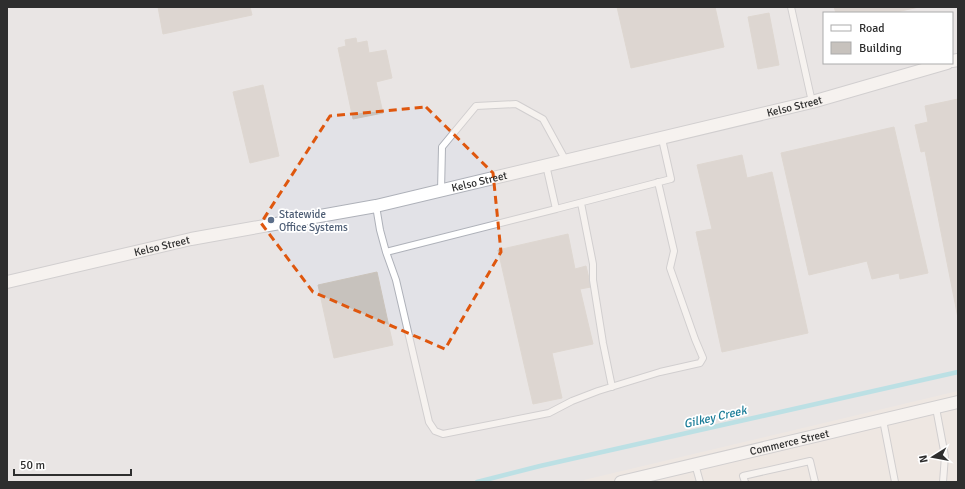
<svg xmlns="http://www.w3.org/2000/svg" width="965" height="489" font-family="Signika,sans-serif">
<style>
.industrial{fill:#e2e2e7;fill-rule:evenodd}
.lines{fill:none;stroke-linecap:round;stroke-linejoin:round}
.stream{stroke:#7fd7e6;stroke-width:4.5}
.building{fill:#c7c2bd;stroke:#cac3bb}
.lane-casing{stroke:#aeb1b9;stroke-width:8}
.street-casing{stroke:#aeb1b9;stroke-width:14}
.lane{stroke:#fff;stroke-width:6}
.street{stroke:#fff;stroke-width:12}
.marked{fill:none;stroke:#df570e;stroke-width:3;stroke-dasharray:8 5;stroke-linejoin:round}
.service-dot{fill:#5c6f8a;stroke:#fff;stroke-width:1.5}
.labels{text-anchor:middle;stroke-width:3.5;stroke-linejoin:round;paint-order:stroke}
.street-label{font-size:11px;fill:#2e2e2e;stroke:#fff}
.service-label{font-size:11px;fill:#4e5e75;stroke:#fff;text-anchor:start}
.water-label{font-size:12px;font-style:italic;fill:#197b97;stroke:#fff}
</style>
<rect width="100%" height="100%" fill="#eee7e2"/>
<path class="industrial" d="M 7,7 L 958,7 L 958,391 L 584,480 L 584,482 L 7,482 ZM 824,13 L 952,13 L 952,63 L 824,63 Z"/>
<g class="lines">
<path class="stream" d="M 477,482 L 540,466 L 958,372"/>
</g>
<path class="building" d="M 158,7 L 250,7 L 252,15 L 163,34 Z
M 617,7 L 715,7 L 724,47 L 631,68 Z
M 834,7 L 919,7 L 892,13 L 836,13 Z
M 769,13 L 779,65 L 758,69 L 748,17 Z
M 356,38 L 357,43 L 367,41 L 369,53 L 386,50 L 392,78 L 376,82 L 383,113 L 353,119 L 338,48 L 346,46 L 345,40 Z
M 263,85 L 279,156 L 250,163 L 233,92 Z
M 958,99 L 958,318 L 925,151 L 921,152 L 915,125 L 928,122 L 925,106 Z
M 894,127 L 928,273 L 900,279 L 899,273 L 872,279 L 867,261 L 809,275 L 781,153 Z
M 742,155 L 747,178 L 772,172 L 808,333 L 722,352 L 696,232 L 712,229 L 697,165 Z
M 568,234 L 575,269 L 586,266 L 591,287 L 580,289 L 593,344 L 552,353 L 562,398 L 533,404 L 498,250 Z
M 377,272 L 393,345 L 334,358 L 318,285 Z"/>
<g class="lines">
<defs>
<path id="lane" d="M 791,7 L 812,102
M 441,191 L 442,147 L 476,106 L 516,104 L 543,119 L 566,161
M 581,203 L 593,264 L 593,280 L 603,343 L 612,387
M 376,206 L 380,230 L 386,252 L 556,209 L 546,165
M 556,209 L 671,179 L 662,139
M 386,252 L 396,280 L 429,422 L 435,431 L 443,434 L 549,413 L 572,401 L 598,391 L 660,372 L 700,363 L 703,358 L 695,339 L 670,268 L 674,251 L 658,182
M 936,408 L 945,456 L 943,482
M 883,420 L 895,482
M 695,464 L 700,482
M 745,482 L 743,476 L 810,461 L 815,482"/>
<g id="street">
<path d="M 952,61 L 958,60"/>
<path id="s1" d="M 7,282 L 191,239 L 376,206 L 812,102 L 947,63"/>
<path id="s2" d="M 621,482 L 958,402"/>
</g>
</defs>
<use href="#lane" class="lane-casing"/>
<use href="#street" class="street-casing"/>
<use href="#lane" class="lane"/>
<use href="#street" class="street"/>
</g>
<path d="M0 0H965V489H0ZM 426,107 L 493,173 L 501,252 L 445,349 L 313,292 L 261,223 L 330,116 Z" fill="#eee7e2" fill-opacity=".55" fill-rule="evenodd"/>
<path class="marked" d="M 426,107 L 493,173 L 501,252 L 445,349 L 313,292 L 261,223 L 330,116 Z"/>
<circle class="service-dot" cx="271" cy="220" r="4"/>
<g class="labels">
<g class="street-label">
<text dy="4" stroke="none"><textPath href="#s1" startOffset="807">Kelso Street</textPath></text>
<text dy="4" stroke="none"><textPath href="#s1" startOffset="483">Kelso Street</textPath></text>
<text dy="4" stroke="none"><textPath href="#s1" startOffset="159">Kelso Street</textPath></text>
<text dy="4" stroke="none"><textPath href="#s2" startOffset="173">Commerce Street</textPath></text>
</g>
<g class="service-label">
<text x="279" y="218">Statewide<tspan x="279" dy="13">Office Systems</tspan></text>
</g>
<g class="water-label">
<text transform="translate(715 417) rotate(-13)" y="4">Gilkey Creek</text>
</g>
</g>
<rect width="965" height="489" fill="none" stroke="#2e2e2e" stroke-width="16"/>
<rect x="823" y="12" width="130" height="52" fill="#ffffff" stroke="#ababab"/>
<rect x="831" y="25" width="20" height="6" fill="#ffffff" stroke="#ababab"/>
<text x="859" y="32" font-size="12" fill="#2e2e2e">Road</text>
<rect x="831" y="42" width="20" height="12" fill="#c7c2bd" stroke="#ababab"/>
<text x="859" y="52" font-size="12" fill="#2e2e2e">Building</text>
<g transform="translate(933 457) rotate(259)" stroke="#ffffff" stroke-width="3" paint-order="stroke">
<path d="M0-3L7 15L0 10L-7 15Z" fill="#2e2e2e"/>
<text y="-6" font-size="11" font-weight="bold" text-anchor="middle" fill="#2e2e2e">N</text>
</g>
<path d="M14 469v6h117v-6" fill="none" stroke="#2e2e2e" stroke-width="2"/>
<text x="20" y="469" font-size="12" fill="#2e2e2e" stroke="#ffffff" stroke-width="3" paint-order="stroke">50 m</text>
</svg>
